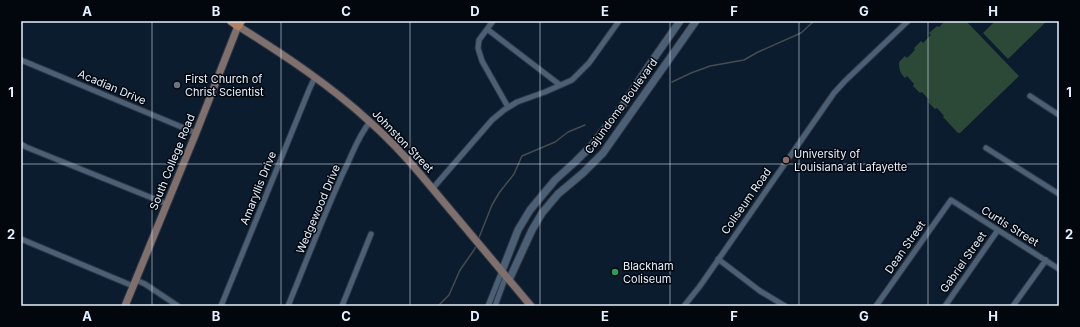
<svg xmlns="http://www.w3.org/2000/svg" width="1080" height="327" font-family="Inter,sans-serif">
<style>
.green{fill:#2c4836}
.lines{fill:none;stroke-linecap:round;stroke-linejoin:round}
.stream{stroke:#454c50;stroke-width:1.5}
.minor-casing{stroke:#2e3544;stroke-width:7}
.tertiary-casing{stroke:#2e3544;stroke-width:9}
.secondary-casing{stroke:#2e3544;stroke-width:9}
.primary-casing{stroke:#2e3544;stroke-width:10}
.minor{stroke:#4c6075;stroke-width:5}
.tertiary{stroke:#4c6075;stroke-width:7}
.secondary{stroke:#7f706d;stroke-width:7}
.primary{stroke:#b18065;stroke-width:8}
.grid{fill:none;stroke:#e5f1fe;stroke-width:1;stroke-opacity:0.55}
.worship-dot{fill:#6b7280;stroke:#02070e;stroke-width:1.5}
.education-dot{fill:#8d6e63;stroke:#02070e;stroke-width:1.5}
.leisure-dot{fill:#2e9e5b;stroke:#02070e;stroke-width:1.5}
.labels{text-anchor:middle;stroke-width:3;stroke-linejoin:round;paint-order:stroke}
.poi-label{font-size:11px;fill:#e5f1fe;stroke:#02070e;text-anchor:start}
.street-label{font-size:11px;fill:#e5f1fe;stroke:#02070e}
.neatline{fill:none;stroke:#e5f1fe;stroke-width:1.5}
.grid-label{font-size:13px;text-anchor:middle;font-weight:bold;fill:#e5f1fe}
</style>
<rect width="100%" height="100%" fill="#0b1c2e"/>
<path class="green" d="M 945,21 L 966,21 L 1019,76 L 960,133 L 958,133 L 943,117 L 944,116 L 937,108 L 935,109 L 928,102 L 929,100 L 922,92 L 920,93 L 913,86 L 914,84 L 907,76 L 905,78 C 900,73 899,69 899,62 L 905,56 L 907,58 L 915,50 L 914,48 L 921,41 L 923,43 L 931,35 L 929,33 L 937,26 L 939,27 Z
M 995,21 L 1047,21 L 1008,59 L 983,33 Z"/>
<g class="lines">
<path class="stream" d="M 672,82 L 691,73 L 710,66 L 744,60 L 758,52 L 801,33 L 814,21
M 478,240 L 492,205 L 499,193 L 514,174 L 521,158 L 522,156 L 555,142 L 568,132 L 585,125
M 438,306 L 449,295 L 460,270 L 474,250 L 476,246"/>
<defs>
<path id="minor" d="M 493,21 L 479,40 L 478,48 L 482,61 L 508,107
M 487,29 L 560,85
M 21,60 L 196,133
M 1030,96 L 1059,115
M 21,144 L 26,147 L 167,204
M 986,148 L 1059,194
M 433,188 L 492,120 L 504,110 L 517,102 L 545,92 L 572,80 L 589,63 L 619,21
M 21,239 L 133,286
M 718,259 L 760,291 L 785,306
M 136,280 L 145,284 L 178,306
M 221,306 L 309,90 L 315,77
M 288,306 C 306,262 323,217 343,173 C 352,156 357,137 370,122
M 342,306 L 371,234
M 488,306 L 502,271
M 495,306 L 506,276
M 684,306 L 700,286 L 834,93 L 845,81 L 908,21
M 876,306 L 951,200 L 1059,269
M 945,306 L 998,230
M 1013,306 L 1046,260"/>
<path id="tertiary" d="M 502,271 L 518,230 L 530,210 L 555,180 L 575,162 L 592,145 L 621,108 L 650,64 L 680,21
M 509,280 L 532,230 L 542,213 L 558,194 L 583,173 L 603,153 L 696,21"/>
<path id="secondary" d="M 125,306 L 196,133 L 238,26 C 284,55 330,85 370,122 C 388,138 405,156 421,175 L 531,306"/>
<path id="primary" d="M 231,21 L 238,26 L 241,21"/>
</defs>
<use href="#minor" class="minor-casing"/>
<use href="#tertiary" class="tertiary-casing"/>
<use href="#secondary" class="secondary-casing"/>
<use href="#primary" class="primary-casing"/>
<use href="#minor" class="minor"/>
<use href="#tertiary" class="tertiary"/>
<use href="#secondary" class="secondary"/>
<use href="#primary" class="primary"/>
</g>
<path class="grid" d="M 152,21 L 152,306M 281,21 L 281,306M 410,21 L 410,306M 540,21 L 540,306M 670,21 L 670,306M 799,21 L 799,306M 928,21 L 928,306M 21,164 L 1059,164"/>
<circle class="worship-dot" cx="177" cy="85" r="4"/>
<circle class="education-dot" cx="786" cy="160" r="4"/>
<circle class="leisure-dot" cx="615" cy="272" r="4"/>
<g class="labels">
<g class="poi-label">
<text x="185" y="83">First Church of<tspan x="185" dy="13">Christ Scientist</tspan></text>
<text x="794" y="158">University of<tspan x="794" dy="13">Louisiana at Lafayette</tspan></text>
<text x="623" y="270">Blackham<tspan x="623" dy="13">Coliseum</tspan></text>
</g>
<g class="street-label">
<text transform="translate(112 87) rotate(23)" y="4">Acadian Drive</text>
<text transform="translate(621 106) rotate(-54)" y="4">Cajundome Boulevard</text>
<text transform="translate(403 141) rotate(46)" y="4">Johnston Street</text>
<text transform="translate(172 162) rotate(-68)" y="4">South College Road</text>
<text transform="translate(258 188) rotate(-68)" y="4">Amaryllis Drive</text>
<text transform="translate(746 201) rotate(-55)" y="4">Coliseum Road</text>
<text transform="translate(318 209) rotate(-67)" y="4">Wedgewood Drive</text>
<text transform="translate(1010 226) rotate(32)" y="4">Curtis Street</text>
<text transform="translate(905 247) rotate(-55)" y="4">Dean Street</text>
<text transform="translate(963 262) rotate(-55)" y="4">Gabriel Street</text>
</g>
</g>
<rect width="1080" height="327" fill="none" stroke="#02070e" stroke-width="44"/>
<rect x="22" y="22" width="1036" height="283" class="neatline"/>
<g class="grid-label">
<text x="87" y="16">A</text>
<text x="216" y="16">B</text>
<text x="346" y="16">C</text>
<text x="475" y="16">D</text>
<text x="605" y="16">E</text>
<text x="734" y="16">F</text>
<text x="864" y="16">G</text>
<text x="993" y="16">H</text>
<text x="11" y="97">1</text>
<text x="1069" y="97">1</text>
<text x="11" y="239">2</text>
<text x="1069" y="239">2</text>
<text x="87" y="321">A</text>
<text x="216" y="321">B</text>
<text x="346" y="321">C</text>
<text x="475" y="321">D</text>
<text x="605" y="321">E</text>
<text x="734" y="321">F</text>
<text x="864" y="321">G</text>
<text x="993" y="321">H</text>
</g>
</svg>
